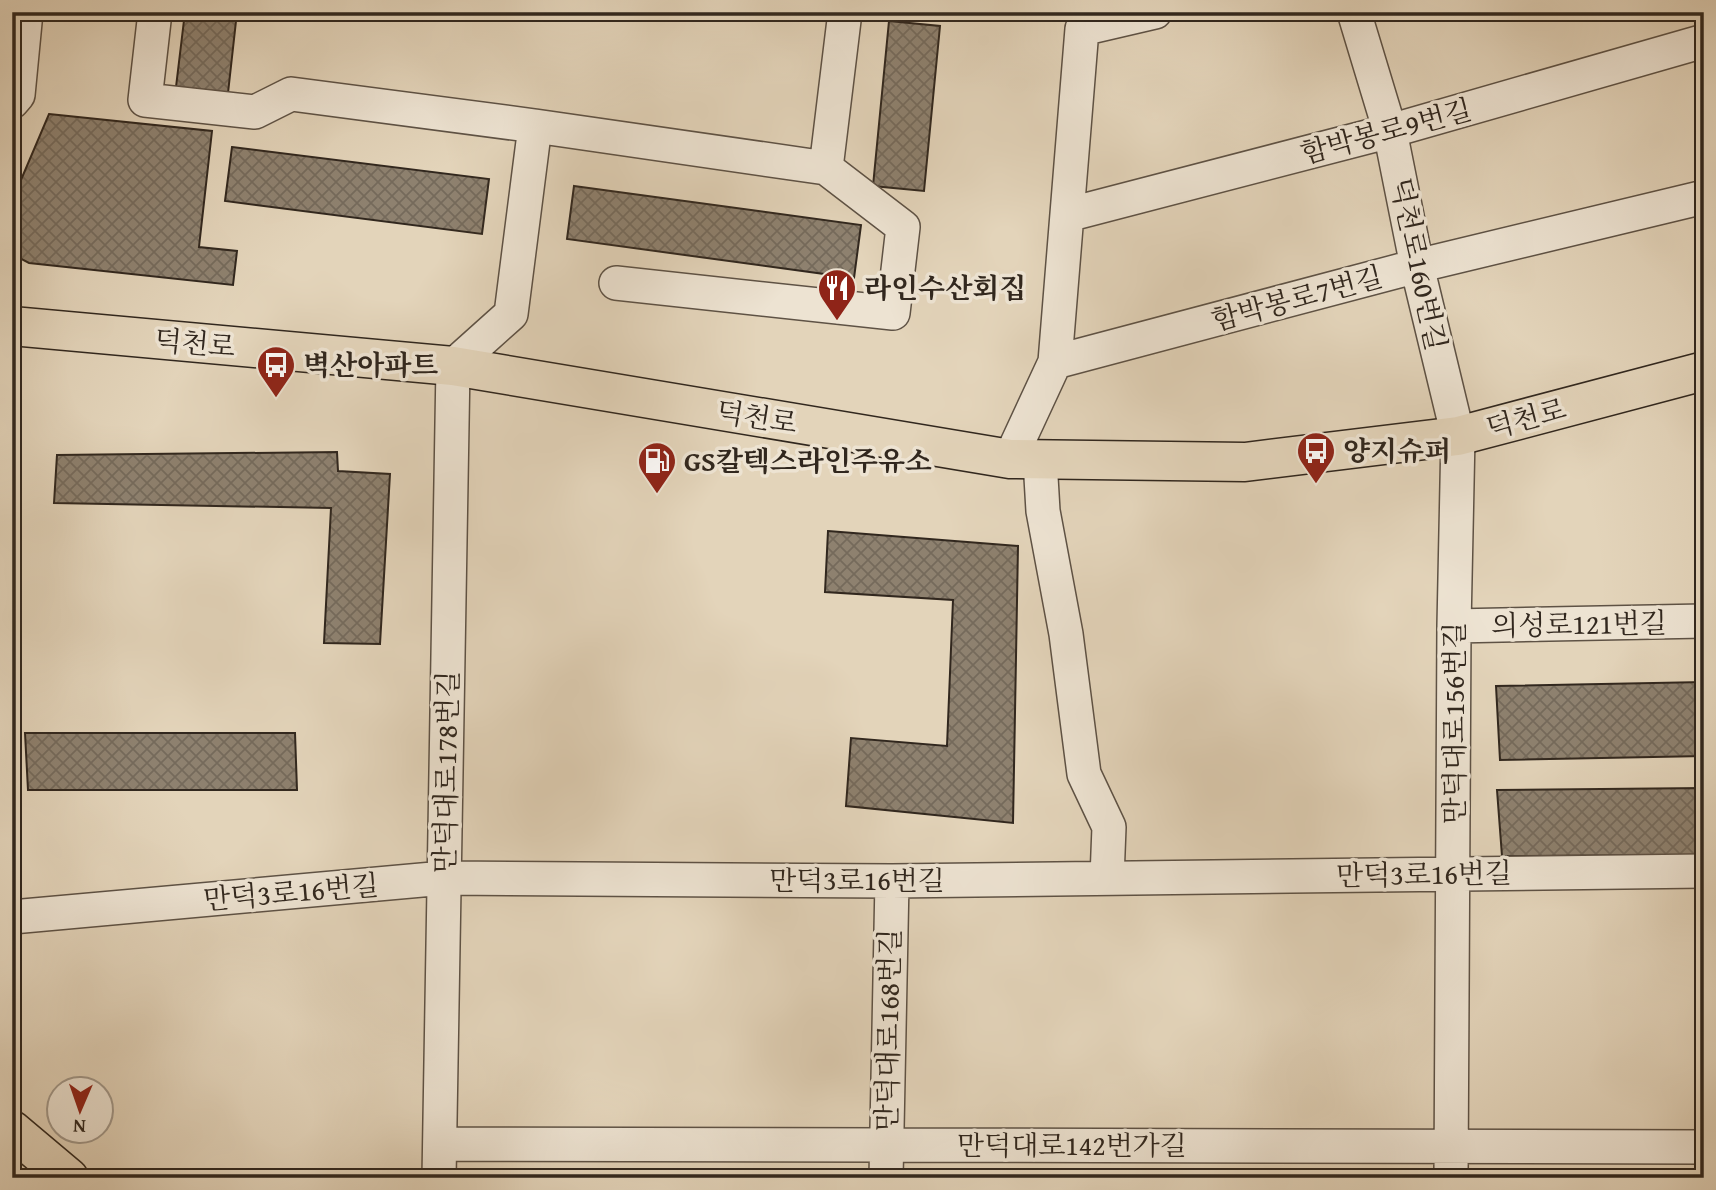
<svg xmlns="http://www.w3.org/2000/svg" width="1716" height="1190" font-family="'Gentium Book Plus','Noto Serif KR',serif">
<style>
.building{fill:url(#building-cross-hatch);stroke:#31271e;stroke-width:2}
.lines{fill:none;stroke-linecap:round;stroke-linejoin:round}
.minor-casing{stroke:#5e5245;stroke-width:36}
.major-casing{stroke:#31271e;stroke-width:41}
.minor{stroke:#ede3d2;stroke-width:33}
.major{stroke:#e3d4ba;stroke-width:38}
.labels{text-anchor:middle;stroke-width:7;stroke-linejoin:round;paint-order:stroke}
.street-label{font-size:28px;fill:#31271e;stroke:#ede3d2}
.poi-label{font-size:28px;font-weight:bold;fill:#31271e;stroke:#ede3d2;text-anchor:start}
</style>
<defs>
<pattern id="building-cross-hatch" width="8" height="8" patternUnits="userSpaceOnUse" patternTransform="scale(1.75)"><rect width="8" height="8" fill="#8e816f"/><path d="M0 0l8 8M0 8l8-8" fill="none" stroke="#756a5b"/></pattern>
</defs>
<rect width="100%" height="100%" fill="#e3d4ba"/>
<filter id="stains"><feTurbulence type="fractalNoise" baseFrequency=".00286" numOctaves="4"/><feColorMatrix values="0 0 0 0 .2 0 0 0 0 .09 0 0 0 0 .02 0 0 0 .5 -.17"/></filter>
<radialGradient id="worn" r=".72"><stop offset=".6" stop-color="#630" stop-opacity="0"/><stop offset="1" stop-color="#630" stop-opacity=".3"/></radialGradient>
<path class="building" d="M 185,12 L 237,12 L 228,93 L 176,87 Z
M 889,21 L 940,26 L 924,191 L 873,186 Z
M 49,114 L 212,131 L 199,247 L 237,251 L 233,285 L 29,263 L 12,254 L 12,201 Z
M 232,147 L 489,179 L 482,234 L 225,201 Z
M 574,186 L 861,225 L 854,278 L 567,239 Z
M 337,452 L 338,471 L 390,474 L 380,644 L 324,643 L 331,508 L 54,503 L 57,455 Z
M 828,531 L 1018,546 L 1013,823 L 846,806 L 851,738 L 947,746 L 953,600 L 825,592 Z
M 1704,682 L 1704,756 L 1500,760 L 1496,686 Z
M 25,733 L 295,733 L 297,790 L 28,790 Z
M 1704,788 L 1704,855 L 1502,856 L 1497,790 Z"/>
<g class="lines">
<defs>
<path id="minor" d="M 155,12 L 145,100 L 255,112 L 291,94 L 535,126 L 511,314 L 453,366 L 439,1178
M 1354,12 L 1390,131 L 1417,266 L 1458,436 L 1454,626 L 1451,1178
M 12,102 L 18,95 L 26,12
M 535,126 L 826,168 L 903,227 L 893,313 L 616,283
M 826,168 L 845,12
M 1067,215 L 1390,131 L 1704,41
M 1055,362 L 1417,266 L 1704,197
M 1010,459 L 1055,362 L 1082,29 L 1155,12
M 1040,460 L 1043,511 L 1066,634 L 1084,774 L 1109,827 L 1107,878
M 1454,626 L 1704,621
M 12,917 L 444,878 L 892,881 L 1704,871
M 441,1144 L 1704,1147
M 886,1178 L 892,881"/>
<path id="major" d="M 12,326 L 453,366 L 1010,459 L 1245,462 L 1458,436 L 1704,371
M 12,1130 L 69,1178"/>
</defs>
<use href="#minor" class="minor-casing"/>
<use href="#major" class="major-casing"/>
<use href="#minor" class="minor"/>
<use href="#major" class="major"/>
</g>
<defs>
<symbol id="restaurant-pin" viewBox="-11 -11 22 30"><path d="M0 17L-7.5 6A9.5 9.5 0 1 1 7.5 6Z" fill="#8f2418" stroke="#ede3d2"/><path d="M-5-6h1v4h1v-4h1v4h1v-4h1v5L-1.5 .5V6h-2V.5L-5-1ZM5-6V6H3V1.5H1.5Q1.5-4 5-6Z" fill="#fff"/></symbol>
<symbol id="bus-pin" viewBox="-11 -11 22 30"><path d="M0 17L-7.5 6A9.5 9.5 0 1 1 7.5 6Z" fill="#8f2418" stroke="#ede3d2"/><path d="M-5-6H5V4H4V6H2V4H-2V6H-4V4H-5ZM-3.5-4V0h7V-4ZM-3.5 1.2v1.5H-2V1.2ZM2 1.2v1.5H3.5V1.2Z" fill="#fff"/></symbol>
<symbol id="fuel-pin" viewBox="-11 -11 22 30"><path d="M0 17L-7.5 6A9.5 9.5 0 1 1 7.5 6Z" fill="#8f2418" stroke="#ede3d2"/><path d="M-5.5-6h7V0h2V4h1.3V-2.5L3-4.5l.8-.8L6-3V5H2.5V1h-1V6h-7ZM-4.2-4.7v3.2H.2V-4.7Z" fill="#fff"/></symbol>
</defs>
<g fill-rule="evenodd">
<use href="#restaurant-pin" x="815" y="266" width="44" height="60"/>
<use href="#bus-pin" x="254" y="343" width="44" height="60"/>
<use href="#bus-pin" x="1294" y="429" width="44" height="60"/>
<use href="#fuel-pin" x="635" y="439" width="44" height="60"/>
</g>
<g class="labels">
<g class="street-label">
<text transform="translate(1386 131) rotate(-15)" y="10">함박봉로9번길</text>
<text transform="translate(1419 264) rotate(78)" y="10">덕천로160번길</text>
<text transform="translate(1297 298) rotate(-15)" y="10">함박봉로7번길</text>
<text transform="translate(195 343) rotate(5)" y="10">덕천로</text>
<text transform="translate(757 417) rotate(9)" y="10">덕천로</text>
<text transform="translate(1526 418) rotate(-15)" y="10">덕천로</text>
<text transform="translate(1579 624) rotate(-1)" y="10">의성로121번길</text>
<text transform="translate(1454 723) rotate(-90)" y="10">만덕대로156번길</text>
<text transform="translate(446 772) rotate(-89)" y="10">만덕대로178번길</text>
<text transform="translate(1424 874) rotate(-1)" y="10">만덕3로16번길</text>
<text x="857" y="890">만덕3로16번길</text>
<text transform="translate(291 892) rotate(-5)" y="10">만덕3로16번길</text>
<text transform="translate(888 1030) rotate(-89)" y="10">만덕대로168번길</text>
<text x="1072" y="1155">만덕대로142번가길</text>
</g>
<g class="poi-label">
<text x="864" y="298">라인수산회집</text>
<text x="303" y="375">벽산아파트</text>
<text x="1343" y="461">양지슈퍼</text>
<text x="684" y="471">GS칼텍스라인주유소</text>
</g>
</g>
<rect width="1716" height="1190" fill="none" stroke="#e3d4ba" stroke-width="42"/>
<rect x="14" y="14" width="1688" height="1162" fill="none" stroke="#31271e" stroke-width="3.5"/>
<rect x="21" y="21" width="1674" height="1148" fill="none" stroke="#31271e" stroke-width="2"/>
<g transform="translate(80 1110) rotate(182)"><circle r="33" fill="#ede3d2" stroke="#a2988a" stroke-width="2"/>
<path d="M0-5L12 26L0 18L-12 26Z" fill="#8f2418"/>
<text y="-10" font-size="19" font-weight="bold" text-anchor="middle" fill="#31271e">N</text>
</g>
<rect width="100%" height="100%" filter="url(#stains)"/>
<rect width="100%" height="100%" fill="url(#worn)"/>
</svg>
